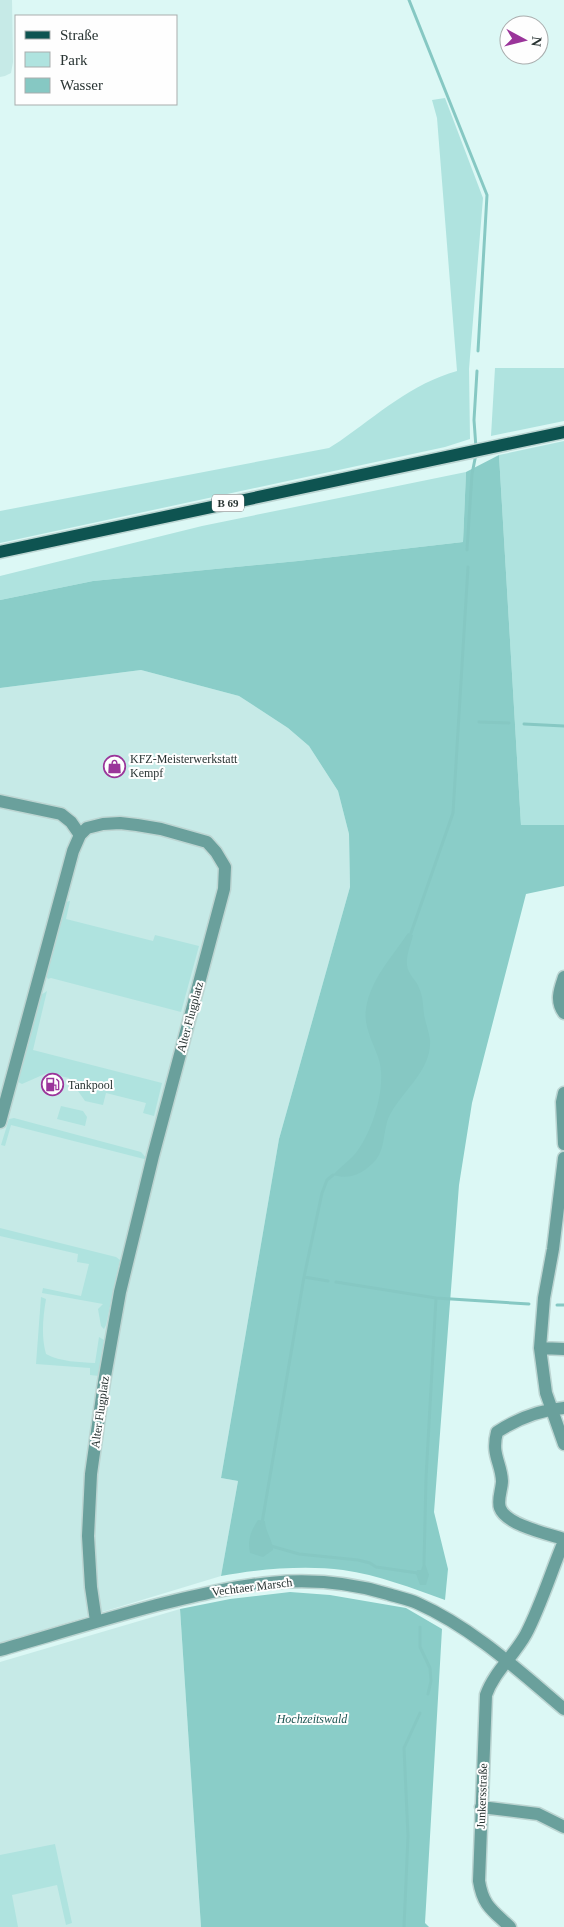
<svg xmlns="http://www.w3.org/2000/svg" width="564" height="1927" font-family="'Times New Roman',serif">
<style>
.built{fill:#c6eae7}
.green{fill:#afe3df}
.forest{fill:#8acdc8}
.water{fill:#86c8c3}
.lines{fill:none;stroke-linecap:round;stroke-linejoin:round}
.stream{stroke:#86c8c3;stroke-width:3}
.minor-casing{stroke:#bcd5d2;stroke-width:15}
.major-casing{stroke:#bcd5d2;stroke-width:15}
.minor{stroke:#6aa09c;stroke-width:12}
.major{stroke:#0e5451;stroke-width:12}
.labels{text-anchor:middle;stroke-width:4;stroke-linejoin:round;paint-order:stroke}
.shield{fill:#fefefe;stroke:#697170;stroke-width:1}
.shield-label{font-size:11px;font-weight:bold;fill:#293433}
.poi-label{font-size:12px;fill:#293433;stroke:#fefefe;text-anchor:start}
.street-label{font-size:12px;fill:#293433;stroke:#fefefe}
.park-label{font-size:12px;font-style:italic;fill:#1b5451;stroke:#fefefe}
</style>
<rect width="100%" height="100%" fill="#dcf8f5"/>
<path class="built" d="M 0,0 L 12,0 L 13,62 L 11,73 L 5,76 L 0,77 Z
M 141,670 L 239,696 L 288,728 L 309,746 L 338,791 L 349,834 L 350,887 L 279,1139 L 221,1478 L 238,1481 L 221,1576 L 0,1643 L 0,688 Z
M 180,1609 L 201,1927 L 0,1927 L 0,1662 Z"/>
<path class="green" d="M 445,98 L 483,198 L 469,369 L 470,439 L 445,447 L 0,543 L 0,511 L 329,448 L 340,441 C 377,415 413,383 457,371 L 437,118 L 432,100 Z
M 495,368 L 564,368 L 564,421 L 491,436 Z
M 564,441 L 564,825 L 521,825 L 499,455 Z
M 466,472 L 463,542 L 298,561 L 93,581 L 0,600 L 0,576 L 202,526 Z
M 70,901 L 66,919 L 153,941 L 155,935 L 199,946 L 181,1012 L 51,978 L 48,979 L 46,976 L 65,902 Z
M 47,991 L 33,1050 L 162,1083 L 154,1116 L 143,1113 L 146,1103 L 106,1093 L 103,1105 L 85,1101 L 69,1078 L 47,1073 L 22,1084 L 18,1082 L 41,995 Z
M 61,1106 L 83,1111 L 87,1117 L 85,1126 L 57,1119 Z
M 14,1118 L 141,1152 L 148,1160 L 11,1125 L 5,1146 L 1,1145 L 9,1119 Z
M 0,1228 L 116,1257 L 120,1260 L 106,1325 L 104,1329 L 101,1326 L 98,1309 L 103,1304 L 42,1293 L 43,1288 L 81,1296 L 89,1264 L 77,1262 L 78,1254 L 0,1236 Z
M 41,1297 L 46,1299 C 43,1317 41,1336 46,1354 C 61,1362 79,1362 95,1363 L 99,1337 L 104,1340 L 99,1376 L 90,1375 L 90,1368 L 36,1364 Z
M 55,1844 L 72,1923 L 66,1925 L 57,1885 L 12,1895 L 18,1927 L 0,1927 L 0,1855 Z"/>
<path class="forest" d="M 499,455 L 521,825 L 564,825 L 564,886 L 526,894 L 472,1103 L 459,1185 L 434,1512 L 448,1569 L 445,1600 C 412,1588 378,1575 343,1570 C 305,1565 258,1569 221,1576 L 238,1481 L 221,1478 L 279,1139 L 350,887 L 349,834 L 338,791 L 309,746 L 288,728 L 239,696 L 141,670 L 0,688 L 0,600 L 93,581 L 298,561 L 463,542 L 466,472 Z
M 290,1592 L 330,1595 L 406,1608 L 442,1629 L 425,1923 L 429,1927 L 201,1927 L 180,1609 L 230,1599 Z"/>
<path class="water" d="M 408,933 L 413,935 C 411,944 406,955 407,965 C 408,975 416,979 419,988 C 423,996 423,1005 424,1014 C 425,1022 429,1031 430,1040 C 432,1072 400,1092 388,1119 C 383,1133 385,1151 374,1162 C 362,1174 350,1180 333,1175 C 340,1167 348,1162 355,1154 C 372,1133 387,1087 379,1060 C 374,1044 363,1026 366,1009 C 370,980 392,957 408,933 Z
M 258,1520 L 265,1521 C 265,1531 273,1541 273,1550 L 263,1557 L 250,1553 C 247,1540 251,1531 258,1520 Z
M 424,1561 L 429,1575 L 426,1585 L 420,1585 L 416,1574 L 417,1570 L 421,1570 Z"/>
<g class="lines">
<path class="stream" d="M 409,0 L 487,195 L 478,351
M 476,448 L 474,420 L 477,371
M 467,550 L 472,474 L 476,454
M 479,722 L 509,723
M 524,724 L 564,726
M 411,933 L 453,813 L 468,567
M 304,1277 L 328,1281
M 336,1282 L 436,1298 L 529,1304
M 557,1305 L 564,1305
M 262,1523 L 304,1277 L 322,1193 L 327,1180 L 333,1175
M 271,1546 L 299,1554 L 358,1560 L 370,1563 L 376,1567 L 418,1573
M 424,1564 L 426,1478 L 436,1298
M 420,1627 L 420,1647 L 430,1668 L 431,1681 L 428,1694
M 404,1927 L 408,1836 L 404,1748 L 420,1713"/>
<defs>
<path id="minor" d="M 0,801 L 61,814 L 71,822 L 80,835
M 564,977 C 560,989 555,1001 564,1013
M 564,1093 L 562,1102 L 564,1144
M 0,1122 L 73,851 L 80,835 L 87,828 L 103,824 L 120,823 L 137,825 L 161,829 L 207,842 L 216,852 L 225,867 L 224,889 L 153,1156 L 120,1292 L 104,1382 L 91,1474 L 88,1536 L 91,1587 L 96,1621
M 564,1158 L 553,1249 L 544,1298 L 540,1348 L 546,1393 L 564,1444
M 540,1348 L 564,1349
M 564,1408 C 540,1410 517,1419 497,1432 C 491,1455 501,1462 502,1481 C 502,1489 497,1500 500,1508 C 506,1525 548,1534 564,1539
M 0,1650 C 52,1635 104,1619 157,1605 C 238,1585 306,1569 388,1594 C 397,1597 408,1599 417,1603 C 473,1628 518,1670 564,1709
M 481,1807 L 538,1814 L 564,1827
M 510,1927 C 492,1910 483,1906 479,1881 L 486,1695 C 494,1672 514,1656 526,1634 C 541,1605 551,1572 564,1541"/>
<path id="major" d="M 0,552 L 564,432"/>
</defs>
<use href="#minor" class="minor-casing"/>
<use href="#major" class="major-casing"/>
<use href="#minor" class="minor"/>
<use href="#major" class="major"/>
</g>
<defs>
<symbol id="shop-ring" viewBox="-11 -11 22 22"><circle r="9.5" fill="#fefefe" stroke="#9a359a" stroke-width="1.5"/><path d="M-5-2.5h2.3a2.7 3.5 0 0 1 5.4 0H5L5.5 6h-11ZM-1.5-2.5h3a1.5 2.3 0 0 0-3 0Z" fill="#9a359a"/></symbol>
<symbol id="fuel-ring" viewBox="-11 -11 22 22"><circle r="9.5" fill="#fefefe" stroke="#9a359a" stroke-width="1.5"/><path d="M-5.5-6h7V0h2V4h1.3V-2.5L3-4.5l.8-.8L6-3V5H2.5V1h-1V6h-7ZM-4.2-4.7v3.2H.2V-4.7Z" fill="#9a359a"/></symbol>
</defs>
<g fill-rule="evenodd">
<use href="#shop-ring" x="102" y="754" width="25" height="25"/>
<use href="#fuel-ring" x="40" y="1072" width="25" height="25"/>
</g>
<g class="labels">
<rect class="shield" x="212" y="494.5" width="32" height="17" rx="4"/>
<g class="shield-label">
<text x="228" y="507">B 69</text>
</g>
<g class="poi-label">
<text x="130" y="763">KFZ-Meisterwerkstatt<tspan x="130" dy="14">Kempf</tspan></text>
<text x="68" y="1089">Tankpool</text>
</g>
<g class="street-label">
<text transform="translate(190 1017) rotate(-75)" y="4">Alter Flugplatz</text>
<text transform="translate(100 1412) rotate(-82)" y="4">Alter Flugplatz</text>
<text transform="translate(252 1587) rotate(-7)" y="4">Vechtaer Marsch</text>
<text transform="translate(482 1796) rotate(-88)" y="4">Junkersstraße</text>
</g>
<g class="park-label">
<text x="312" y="1723">Hochzeitswald</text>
</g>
</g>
<rect x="15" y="15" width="162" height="90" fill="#fefefe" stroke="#a9adad"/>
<rect x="25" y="31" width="25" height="8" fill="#0e5451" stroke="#a9adad"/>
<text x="60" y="40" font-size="15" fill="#293433">Straße</text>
<rect x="25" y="52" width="25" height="15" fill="#afe3df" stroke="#a9adad"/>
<text x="60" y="65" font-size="15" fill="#293433">Park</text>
<rect x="25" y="78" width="25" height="15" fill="#86c8c3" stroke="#a9adad"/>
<text x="60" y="90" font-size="15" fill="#293433">Wasser</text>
<g transform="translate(524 40) rotate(97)"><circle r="24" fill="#fefefe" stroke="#a9adad"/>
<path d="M0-4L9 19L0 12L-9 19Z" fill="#9a359a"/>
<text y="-8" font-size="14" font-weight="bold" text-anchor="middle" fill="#293433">N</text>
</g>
</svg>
